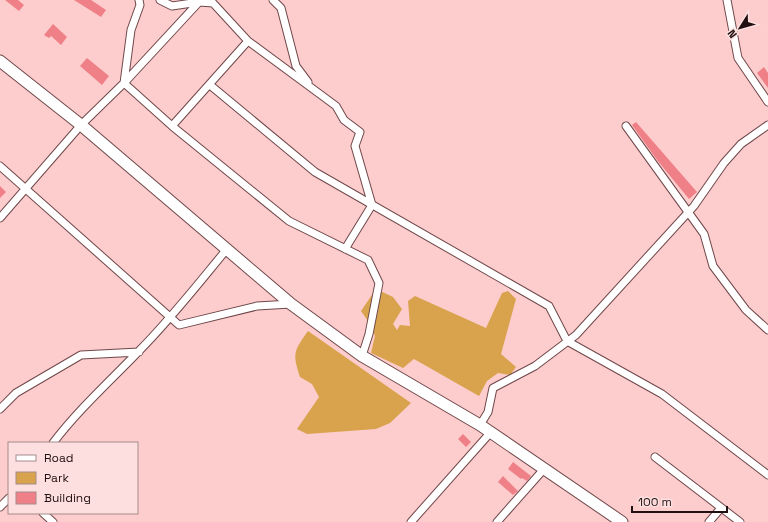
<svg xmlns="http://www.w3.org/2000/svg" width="768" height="522" font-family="'Space Grotesk',sans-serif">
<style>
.green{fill:#d8a34c}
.building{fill:#ef8087}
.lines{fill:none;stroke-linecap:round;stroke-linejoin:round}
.street-casing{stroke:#6f4749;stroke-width:9}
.secondary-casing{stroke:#6f4749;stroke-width:13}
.street{stroke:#fff;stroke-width:7}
.secondary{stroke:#fff;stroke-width:11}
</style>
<rect width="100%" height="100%" fill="#fdcccd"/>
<path class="green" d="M 376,289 L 393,297 L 402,309 L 393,324 L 397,330 L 400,325 L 410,326 L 408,301 L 415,296 L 486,328 L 502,293 L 508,291 L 516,299 L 501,354 L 516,367 L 510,375 L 498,373 L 487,381 L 479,396 L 414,359 L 403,368 L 371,353 L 375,336 L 370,324 L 361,311 Z
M 308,331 L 411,403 L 390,423 L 376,429 L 307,434 L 297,429 L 319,397 L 312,384 L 300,377 C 292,353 294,351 308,331 Z"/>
<path class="building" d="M 5,0 L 18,0 L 24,5 L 19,11 Z
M 74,0 L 91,0 L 106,10 L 101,17 Z
M 53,24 L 67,37 L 61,45 L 51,36 L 49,38 L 44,35 Z
M 87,58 L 109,76 L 102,85 L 80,66 Z
M 764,67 L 768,73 L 768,88 L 757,73 Z
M 636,122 L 697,192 L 689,199 L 657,160 L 632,125 Z
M 0,186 L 6,192 L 0,198 Z
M 463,434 L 471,442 L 466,447 L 458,439 Z
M 513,462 L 531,476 L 527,481 L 522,478 L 521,479 L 508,469 Z
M 503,476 L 518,491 L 513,495 L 498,482 Z"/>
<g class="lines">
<defs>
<path id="street" d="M 139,0 L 140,5 L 131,30 L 124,83 L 172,126 L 289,221 L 368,260 L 379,283 L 369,334 L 362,356
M 160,0 L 172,6 L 199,2 L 213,3 L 248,41 L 336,106 L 344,120 L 360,132 L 355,146 L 372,205 L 345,249
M 273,0 L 281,8 L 296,66 L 308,82
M 727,0 L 738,58 L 768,102
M 210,85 L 315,172 L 549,306 L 567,341 L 662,394 L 768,475
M 172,126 L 248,41
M 626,126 L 704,234 L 713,266 L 746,310 L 768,330
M 0,166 L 179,325 L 257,306 L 291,304
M 0,218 L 81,125 L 124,83 L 199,2
M 0,409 L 16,393 L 81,355 L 139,352
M 480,425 L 488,412 L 493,388 L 535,366 L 576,335 L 694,206 L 724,163 L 741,144 L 768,125
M 53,443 C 78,410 109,382 138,352 C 170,320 198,284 227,249
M 655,457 L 740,522
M 0,507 L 9,498
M 43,513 L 53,522
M 411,522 L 491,432
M 497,522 L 544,469
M 709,522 L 721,508"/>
<path id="secondary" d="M 0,61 L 81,125 L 291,304 L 362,356 L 480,425 L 622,522"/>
</defs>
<use href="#street" class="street-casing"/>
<use href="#secondary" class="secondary-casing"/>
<use href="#street" class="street"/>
<use href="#secondary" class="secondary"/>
</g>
<rect x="8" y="442" width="130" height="72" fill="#fddfdf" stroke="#a58c8d"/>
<rect x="16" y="455" width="20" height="6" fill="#ffffff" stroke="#a58c8d"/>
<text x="44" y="462" font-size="12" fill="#211011">Road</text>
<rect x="16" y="472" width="20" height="12" fill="#d8a34c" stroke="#a58c8d"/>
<text x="44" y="482" font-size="12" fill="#211011">Park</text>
<rect x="16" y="492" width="20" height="12" fill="#ef8087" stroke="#a58c8d"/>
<text x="44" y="502" font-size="12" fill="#211011">Building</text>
<g transform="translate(740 28) rotate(233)" stroke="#fddfdf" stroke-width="3" paint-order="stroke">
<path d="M0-3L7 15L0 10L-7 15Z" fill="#211011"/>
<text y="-6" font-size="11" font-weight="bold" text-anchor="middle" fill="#211011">N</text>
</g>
<path d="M632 506v6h95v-6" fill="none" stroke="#211011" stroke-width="2"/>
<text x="638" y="506" font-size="12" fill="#211011" stroke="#fddfdf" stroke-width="3" paint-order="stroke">100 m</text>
</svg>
